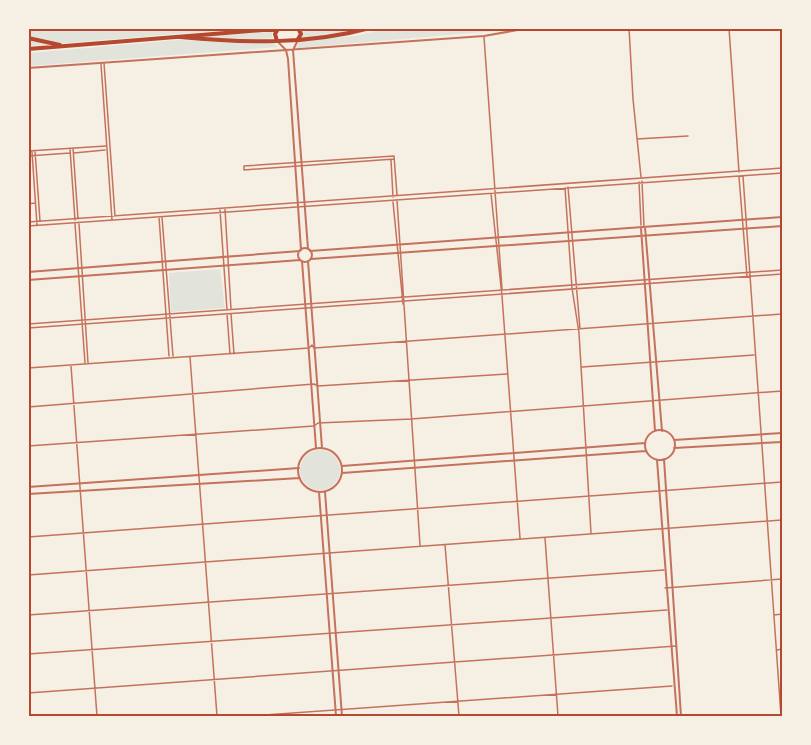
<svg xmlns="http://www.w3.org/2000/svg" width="811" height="745" font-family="'Fira Sans',sans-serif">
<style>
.green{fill:#e2e4dc}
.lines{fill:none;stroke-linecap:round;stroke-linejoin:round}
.minor{stroke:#c5725c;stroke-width:1.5}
.tertiary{stroke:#c5725c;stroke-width:2}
.trunk{stroke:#b5482f;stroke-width:4}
.neatline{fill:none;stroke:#b5482f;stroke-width:2}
</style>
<rect width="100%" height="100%" fill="#f6efe4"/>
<path class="green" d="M 74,28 L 240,29 L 29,46 L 28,31 Z
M 366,29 L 301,38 L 300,30 Z
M 385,29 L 519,29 L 297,48 L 299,41 L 355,36 Z
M 272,32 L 272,38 L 251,40 L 190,37 Z
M 178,40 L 274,43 L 278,47 L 29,66 L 29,53 Z
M 220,269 L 225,308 L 171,312 L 169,273 Z
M300 470a20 20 0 1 1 40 0a20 20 0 1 1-40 0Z"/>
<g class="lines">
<path class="minor" d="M 629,28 L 633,99 L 641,177
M 729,28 L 739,172
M 484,37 L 502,289
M 104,63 L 115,216
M 101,64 L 112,220
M 637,139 L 688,136
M 73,148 L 78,219
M 70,149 L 75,220
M 28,151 L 106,146
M 35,151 L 40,221
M 32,152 L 37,225
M 74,153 L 105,150
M 28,156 L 70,153
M 394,159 L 244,170 L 244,166 L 394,156 L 397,195
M 391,160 L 393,197
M 743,176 L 781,716
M 739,177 L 747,276
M 642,181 L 644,227
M 639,182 L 641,225
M 568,187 L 580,329
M 565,188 L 572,288 L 579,333 L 591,533
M 491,194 L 502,296 L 520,538
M 397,200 L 420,545
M 393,202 L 403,304
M 28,204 L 35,203
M 225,209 L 231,309
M 220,210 L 227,310
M 159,217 L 169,356
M 162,217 L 173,356
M 28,222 L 782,168
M 75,224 L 85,363
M 79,224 L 88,363
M 28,226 L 782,173
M 227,314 L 230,354
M 231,314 L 234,354
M 28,324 L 782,270
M 28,328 L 782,274
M 190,357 L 217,716
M 71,366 L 97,716
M 582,367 L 754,355
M 28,368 L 309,348 L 312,345 L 314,348 L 782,314
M 28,407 L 314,384 L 318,386 L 507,374
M 28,446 L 314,426 L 318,423 L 411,419 L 782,391
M 28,537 L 782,482
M 545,538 L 558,716
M 445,545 L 459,716
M 28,575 L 782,520
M 665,588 L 782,579
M 28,615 L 664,570
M 774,615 L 782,614
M 777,650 L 782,649
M 28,654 L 667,610
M 28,693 L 676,646
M 249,716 L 672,686"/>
<path class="tertiary" d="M 277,41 L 286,50 L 288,59 L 301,250
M 293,50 L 308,249
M 293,50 L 298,40
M 28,68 L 484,36 L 529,28
M 645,227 L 662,431
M 641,228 L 655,431
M298 255a7 7 0 1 1 14 0a7 7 0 1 1-14 0Z
M 310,251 L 782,217
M 311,259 L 782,226
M 302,261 L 316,448
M 308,261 L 322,448
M 28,272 L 300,251
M 28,280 L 300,260
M645 445a15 15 0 1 1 30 0a15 15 0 1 1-30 0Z
M 674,440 L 782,433
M 674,448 L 782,442
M298 470a22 22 0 1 1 44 0a22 22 0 1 1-44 0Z
M 664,459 L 681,716
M 657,460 L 677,716
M 342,466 L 645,443
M 342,473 L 646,451
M 28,487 L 299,468
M 319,492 L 336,716
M 325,492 L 342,716
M 28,494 L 300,478"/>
<path class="trunk" d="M 298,28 L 301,34 L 298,39
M 180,37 C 243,43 308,45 370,28
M 28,38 L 60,45
M 277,41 L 275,34 L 278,29
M 28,49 L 288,28"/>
</g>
<rect width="811" height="745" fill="none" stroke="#f6efe4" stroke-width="60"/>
<rect x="30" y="30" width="751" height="685" class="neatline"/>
</svg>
